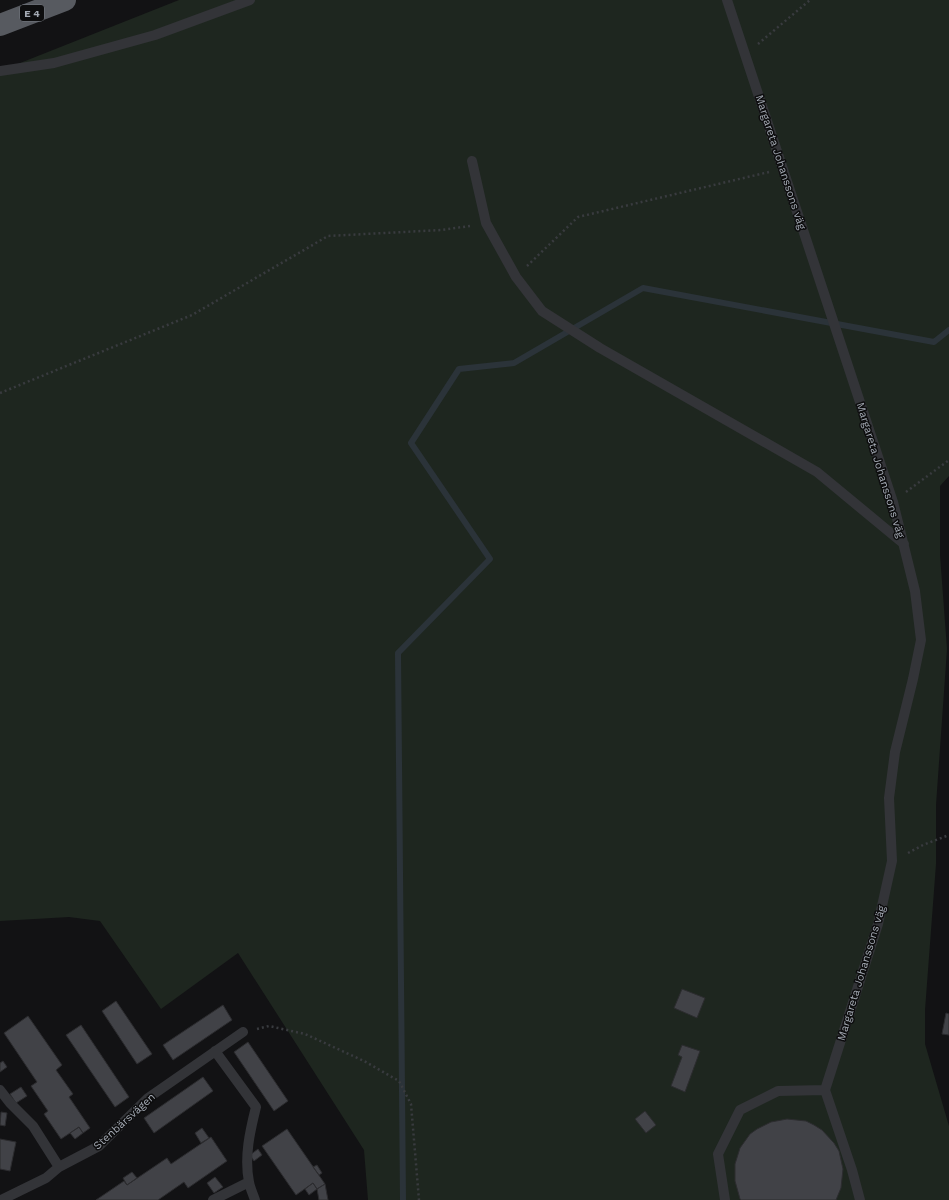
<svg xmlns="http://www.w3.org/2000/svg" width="949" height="1200" font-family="'Work Sans',sans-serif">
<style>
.green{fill:#1e261f}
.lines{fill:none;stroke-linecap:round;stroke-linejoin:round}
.stream{stroke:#2b3339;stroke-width:6}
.building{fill:#414247;stroke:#2c2c2f}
.path{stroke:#393b3f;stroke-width:2.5;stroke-dasharray:2 3;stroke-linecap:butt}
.service{stroke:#333438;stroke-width:10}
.trunk{stroke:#575a60;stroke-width:22}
.labels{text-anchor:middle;stroke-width:3;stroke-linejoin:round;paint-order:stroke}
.shield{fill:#0d0d0e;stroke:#777b82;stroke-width:1}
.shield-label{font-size:10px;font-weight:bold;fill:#a4aab4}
.street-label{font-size:11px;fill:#a4aab4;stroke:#0d0d0e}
</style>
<rect width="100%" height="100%" fill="#121214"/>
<path class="green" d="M 179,0 L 949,0 L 949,476 L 940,486 L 940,555 L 947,649 L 936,805 L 936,864 L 925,1010 L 925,1044 L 949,1126 L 949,1200 L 368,1200 L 364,1150 L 238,953 L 161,1009 L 100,921 L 69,917 L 0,921 L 0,71 Z"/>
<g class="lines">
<path class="stream" d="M 403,1200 L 398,653 L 490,559 L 411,443 L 459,369 L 514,363 L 643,288 L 934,342 L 949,330"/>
</g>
<path class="building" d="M 682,989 L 705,998 L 697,1018 L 674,1008 Z
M 116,1001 L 152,1054 L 137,1064 L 102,1011 Z
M 223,1005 L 232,1020 L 173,1060 L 163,1045 Z
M 946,1013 L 949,1014 L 949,1035 L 942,1034 Z
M 28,1016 L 62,1065 L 56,1070 L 73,1094 L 69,1097 L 90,1128 L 83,1133 L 79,1127 L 61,1139 L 44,1114 L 48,1111 L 31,1086 L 37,1082 L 4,1033 Z
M 81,1025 L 129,1097 L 115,1107 L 66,1035 Z
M 248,1042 L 288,1101 L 274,1111 L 234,1052 Z
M 682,1045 L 700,1051 L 685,1092 L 671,1086 L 682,1057 L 678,1055 Z
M 3,1061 L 7,1067 L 0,1072 L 0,1063 Z
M 203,1077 L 213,1091 L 154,1133 L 144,1118 Z
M 21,1087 L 27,1096 L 16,1103 L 10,1094 Z
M 645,1111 L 656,1125 L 646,1133 L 635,1119 Z
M 1,1112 L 7,1113 L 5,1126 L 0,1125 Z
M 787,1119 L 806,1121 L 814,1125 L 822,1130 L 834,1143 L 839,1151 L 843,1169 L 841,1188 L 836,1200 L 741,1200 L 740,1199 L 735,1181 L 735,1164 L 740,1148 L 750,1134 L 757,1129 L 771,1122 Z
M 79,1127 L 83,1133 L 75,1139 L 70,1133 Z
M 202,1128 L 209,1138 L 201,1143 L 195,1133 Z
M 287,1129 L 325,1184 L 317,1189 L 313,1183 L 296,1195 L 262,1146 Z
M 211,1137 L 227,1161 L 188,1188 L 184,1182 L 158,1200 L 96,1200 L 124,1181 L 127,1185 L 167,1158 L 171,1164 Z
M 0,1139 L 16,1142 L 10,1171 L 0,1169 Z
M 258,1149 L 262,1155 L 254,1161 L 250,1155 Z
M 317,1165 L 322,1173 L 319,1175 L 313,1167 Z
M 132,1172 L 137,1178 L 127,1185 L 123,1178 Z
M 215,1177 L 223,1187 L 214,1193 L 207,1183 Z
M 313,1183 L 317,1189 L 309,1195 L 305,1189 Z
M 325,1184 L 328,1200 L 319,1200 L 317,1189 Z"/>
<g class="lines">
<path class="path" d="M 758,44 L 810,0
M 527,266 L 578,217 L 769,172
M 0,393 L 192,315 L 328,236 L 441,230 L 470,226
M 906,492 L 949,460
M 908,853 L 923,845 L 949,835
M 257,1029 L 269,1026 L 305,1034 L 364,1061 L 399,1081 L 411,1104 L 419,1200"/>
<path class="service" d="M 727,0 L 893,502 L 915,591 L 921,640 L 913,679 L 895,752 L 889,798 L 892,861 L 878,924 L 825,1090
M 0,71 L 54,63 L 155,35 L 250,0
M 472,161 L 486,223 L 516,277 L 542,311 L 600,348 L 817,472 L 904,544
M 215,1051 L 256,1107 C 250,1131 244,1157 249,1182 C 250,1188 253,1194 255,1200
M 0,1090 L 10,1103 L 33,1126 L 59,1167
M 1,1200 L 46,1178 L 59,1167 L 99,1146 L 148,1098 L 243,1032
M 213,1200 L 249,1182
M 725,1200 L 718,1154 L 740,1110 L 778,1091 L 825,1090 L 852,1170 L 860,1200"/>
<path class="trunk" d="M 0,25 L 65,0"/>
</g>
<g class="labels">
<rect class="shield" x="20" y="5" width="24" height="16" rx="3"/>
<g class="shield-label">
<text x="32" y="17">E 4</text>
</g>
<g class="street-label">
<text transform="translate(781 162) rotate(72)" y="4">Margareta Johanssons väg</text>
<text transform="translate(881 470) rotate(73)" y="4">Margareta Johanssons väg</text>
<text transform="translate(861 973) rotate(-73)" y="4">Margareta Johanssons väg</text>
<text transform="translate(124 1121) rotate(-42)" y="4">Stenbärsvägen</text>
</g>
</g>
</svg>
